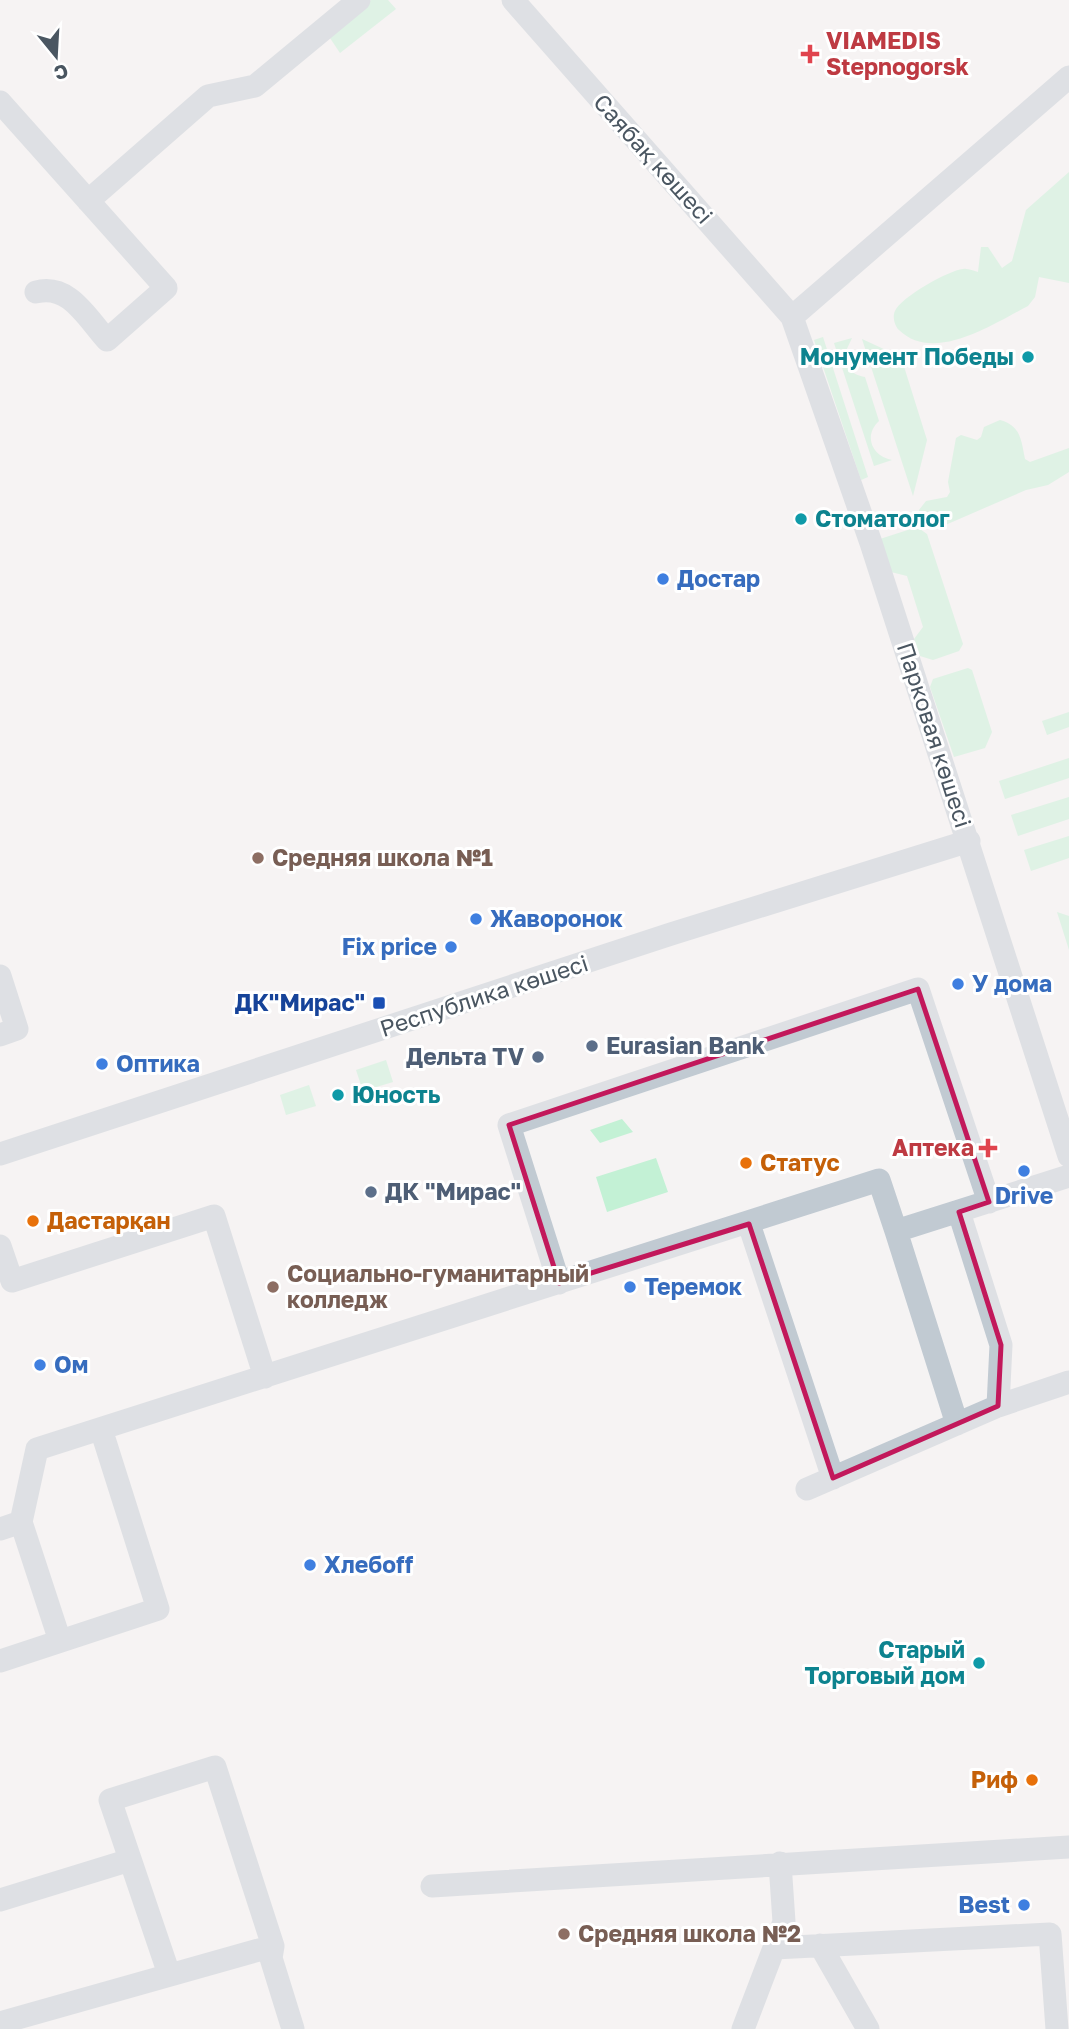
<svg xmlns="http://www.w3.org/2000/svg" width="1069" height="2029" font-family="'Golos Text',sans-serif">
<style>
.green{fill:#c3f1d5}
.lines{fill:none;stroke-linecap:round;stroke-linejoin:round}
.minor{stroke:#c1cad2;stroke-width:23}
.marked{fill:none;stroke:#c2185b;stroke-width:5;stroke-linejoin:round}
.health-dot{fill:#e0444e;stroke:#fff;stroke-width:2.5}
.culture-dot{fill:#0f9aa8;stroke:#fff;stroke-width:2.5}
.shop-dot{fill:#3f7fe0;stroke:#fff;stroke-width:2.5}
.education-dot{fill:#8d6e63;stroke:#fff;stroke-width:2.5}
.transit-dot{fill:#1a4fb4;stroke:#fff;stroke-width:2.5}
.service-dot{fill:#5c6f8a;stroke:#fff;stroke-width:2.5}
.food-dot{fill:#e8710a;stroke:#fff;stroke-width:2.5}
.labels{text-anchor:middle;stroke-width:6;stroke-linejoin:round;paint-order:stroke}
.health-label{font-size:23px;font-weight:bold;fill:#be3a42;stroke:#fff;text-anchor:start}
.street-label{font-size:23px;fill:#4a5661;stroke:#fff}
.culture-label{font-size:23px;font-weight:bold;fill:#0d838f;stroke:#fff;text-anchor:end}
.shop-label{font-size:23px;font-weight:bold;fill:#366cbe;stroke:#fff;text-anchor:start}
.education-label{font-size:23px;font-weight:bold;fill:#785e54;stroke:#fff;text-anchor:start}
.transit-label{font-size:23px;font-weight:bold;fill:#164399;stroke:#fff;text-anchor:end}
.service-label{font-size:23px;font-weight:bold;fill:#4e5e75;stroke:#fff;text-anchor:start}
.food-label{font-size:23px;font-weight:bold;fill:#c56008;stroke:#fff;text-anchor:start}
</style>
<rect width="100%" height="100%" fill="#f5f3f3"/>
<path class="green" d="M 371,0 L 388,0 L 396,9 L 340,53 L 328,35 Z
M 1069,172 L 1069,283 L 1039,277 L 1035,297 L 1028,306 C 993,324 934,364 899,330 C 895,326 892,317 895,311 C 900,298 949,270 963,269 C 968,268 973,271 978,272 L 981,247 L 988,247 L 1002,268 L 1012,261 L 1026,210 Z
M 823,337 L 868,477 L 861,480 L 814,340 Z
M 852,338 L 844,355 C 848,368 850,374 865,377 L 879,421 C 863,436 872,456 892,460 L 874,466 L 834,343 Z
M 862,339 L 901,357 L 927,440 L 913,496 Z
M 1000,420 C 1021,426 1021,440 1025,459 L 1030,462 L 1069,448 L 1069,472 L 1048,485 L 1026,490 L 943,526 L 932,526 L 922,520 L 919,510 L 926,501 L 947,497 L 950,492 L 948,482 L 956,438 L 961,435 L 977,440 L 981,437 L 984,427 Z
M 917,527 L 927,534 L 963,644 L 959,651 L 933,660 L 920,656 L 914,639 L 923,627 L 907,576 L 891,572 L 880,539 Z
M 968,668 L 972,670 L 992,732 L 985,748 L 954,757 L 930,687 L 933,679 Z
M 1069,712 L 1069,727 L 1047,735 L 1042,721 Z
M 1069,758 L 1069,778 L 1005,799 L 999,781 Z
M 1069,797 L 1069,819 L 1018,836 L 1011,815 Z
M 1069,836 L 1069,858 L 1031,871 L 1024,850 Z
M 1057,912 L 1069,916 L 1069,950 Z
M 386,1060 L 393,1082 L 363,1091 L 356,1070 Z
M 309,1085 L 316,1106 L 286,1115 L 280,1095 Z
M 622,1119 L 633,1132 L 600,1143 L 590,1130 Z
M 656,1158 L 668,1192 L 607,1212 L 596,1177 Z"/>
<g class="lines">
<path class="minor" d="M 513,0 L 792,317 L 871,543 L 1069,1156
M 0,102 L 166,288 L 107,340 C 87,318 69,283 36,292
M 88,201 L 208,96 L 255,86 L 359,0
M 792,317 L 1069,77
M 0,976 L 17,1029 L 0,1035
M 0,1154 L 671,934 L 969,841
M 959,1212 L 1001,1345 L 998,1406
M 749,1224 L 833,1478
M 896,1231 L 957,1424
M 0,1246 L 12,1281 L 214,1216 L 265,1377
M 559,1283 L 509,1125 L 918,989 L 989,1202
M 807,1489 L 998,1406 L 1069,1382
M 0,1529 L 21,1522
M 60,1641 L 21,1522 L 37,1449 L 879,1180 L 896,1231 L 1069,1176
M 0,1661 L 158,1609 L 101,1429
M 432,1886 L 1069,1847
M 0,1900 L 130,1860
M 820,1945 L 868,2029
M 273,1946 L 271,1958 L 293,2029
M 774,1948 L 784,1922 L 780,1863
M 0,2023 L 273,1946 L 215,1767 L 110,1800 L 169,1974
M 743,2029 L 774,1948 L 1050,1934 L 1057,2029"/>
</g>
<path d="M0 0H1069V2029H0ZM 918,989 L 989,1202 L 959,1212 L 1001,1345 L 998,1406 L 833,1478 L 749,1224 L 559,1283 L 509,1125 Z" fill="#f5f3f3" fill-opacity=".55" fill-rule="evenodd"/>
<path class="marked" d="M 918,989 L 989,1202 L 959,1212 L 1001,1345 L 998,1406 L 833,1478 L 749,1224 L 559,1283 L 509,1125 Z"/>
<g class="health-dot">
<path d="M806.5 43.5h7v7h7v7h-7v7h-7v-7h-7v-7h7z"/>
<path d="M984.5 1137.5h7v7h7v7h-7v7h-7v-7h-7v-7h7z"/>
</g>
<g class="culture-dot">
<circle cx="1028" cy="357" r="7"/>
<circle cx="801" cy="519" r="7"/>
<circle cx="338" cy="1095" r="7"/>
<circle cx="979" cy="1663" r="7"/>
</g>
<g class="shop-dot">
<circle cx="663" cy="579" r="7"/>
<circle cx="476" cy="919" r="7"/>
<circle cx="451" cy="947" r="7"/>
<circle cx="958" cy="984" r="7"/>
<circle cx="102" cy="1064" r="7"/>
<circle cx="1024" cy="1171" r="7"/>
<circle cx="630" cy="1287" r="7"/>
<circle cx="40" cy="1365" r="7"/>
<circle cx="310" cy="1565" r="7"/>
<circle cx="1024" cy="1905" r="7"/>
</g>
<g class="education-dot">
<circle cx="258" cy="858" r="7"/>
<circle cx="273" cy="1287" r="7"/>
<circle cx="564" cy="1934" r="7"/>
</g>
<rect class="transit-dot" x="372" y="996" width="14" height="14" rx="3.5"/>
<g class="service-dot">
<circle cx="592" cy="1046" r="7"/>
<circle cx="538" cy="1057" r="7"/>
<circle cx="371" cy="1192" r="7"/>
</g>
<g class="food-dot">
<circle cx="746" cy="1163" r="7"/>
<circle cx="33" cy="1221" r="7"/>
<circle cx="1032" cy="1780" r="7"/>
</g>
<g class="labels">
<g class="health-label">
<text x="826" y="49">VIAMEDIS<tspan x="826" dy="26">Stepnogorsk</tspan></text>
<text x="974" y="1156" text-anchor="end">Аптека</text>
</g>
<g class="street-label">
<text transform="translate(653 159) rotate(48)" y="8">Саябақ көшесі</text>
<text transform="translate(934 735) rotate(72)" y="8">Парковая көшесі</text>
<text transform="translate(484 996) rotate(-18)" y="8">Республика көшесі</text>
</g>
<g class="culture-label">
<text x="1014" y="365">Монумент Победы</text>
<text x="815" y="527" text-anchor="start">Стоматолог</text>
<text x="352" y="1103" text-anchor="start">Юность</text>
<text x="965" y="1658">Старый<tspan x="965" dy="26">Торговый дом</tspan></text>
</g>
<g class="shop-label">
<text x="677" y="587">Достар</text>
<text x="490" y="927">Жаворонок</text>
<text x="437" y="955" text-anchor="end">Fix price</text>
<text x="972" y="992">У дома</text>
<text x="116" y="1072">Оптика</text>
<text x="1024" y="1204" text-anchor="middle">Drive</text>
<text x="644" y="1295">Теремок</text>
<text x="54" y="1373">Ом</text>
<text x="324" y="1573">Хлебoff</text>
<text x="1010" y="1913" text-anchor="end">Best</text>
</g>
<g class="education-label">
<text x="272" y="866">Средняя школа №1</text>
<text x="287" y="1282">Социально-гуманитарный<tspan x="287" dy="26">колледж</tspan></text>
<text x="578" y="1942">Средняя школа №2</text>
</g>
<g class="transit-label">
<text x="365" y="1011">ДК"Мирас"</text>
</g>
<g class="service-label">
<text x="606" y="1054">Eurasian Bank</text>
<text x="524" y="1065" text-anchor="end">Дельта TV</text>
<text x="385" y="1200">ДК "Мирас"</text>
</g>
<g class="food-label">
<text x="760" y="1171">Статус</text>
<text x="47" y="1229">Дастарқан</text>
<text x="1018" y="1788" text-anchor="end">Риф</text>
</g>
</g>
<g transform="translate(56 56) rotate(162)" stroke="#ffffff" stroke-width="5" paint-order="stroke">
<path d="M0-5L12 26L0 18L-12 26Z" fill="#4a5661"/>
<text y="-10" font-size="19" font-weight="bold" text-anchor="middle" fill="#4a5661">С</text>
</g>
</svg>
